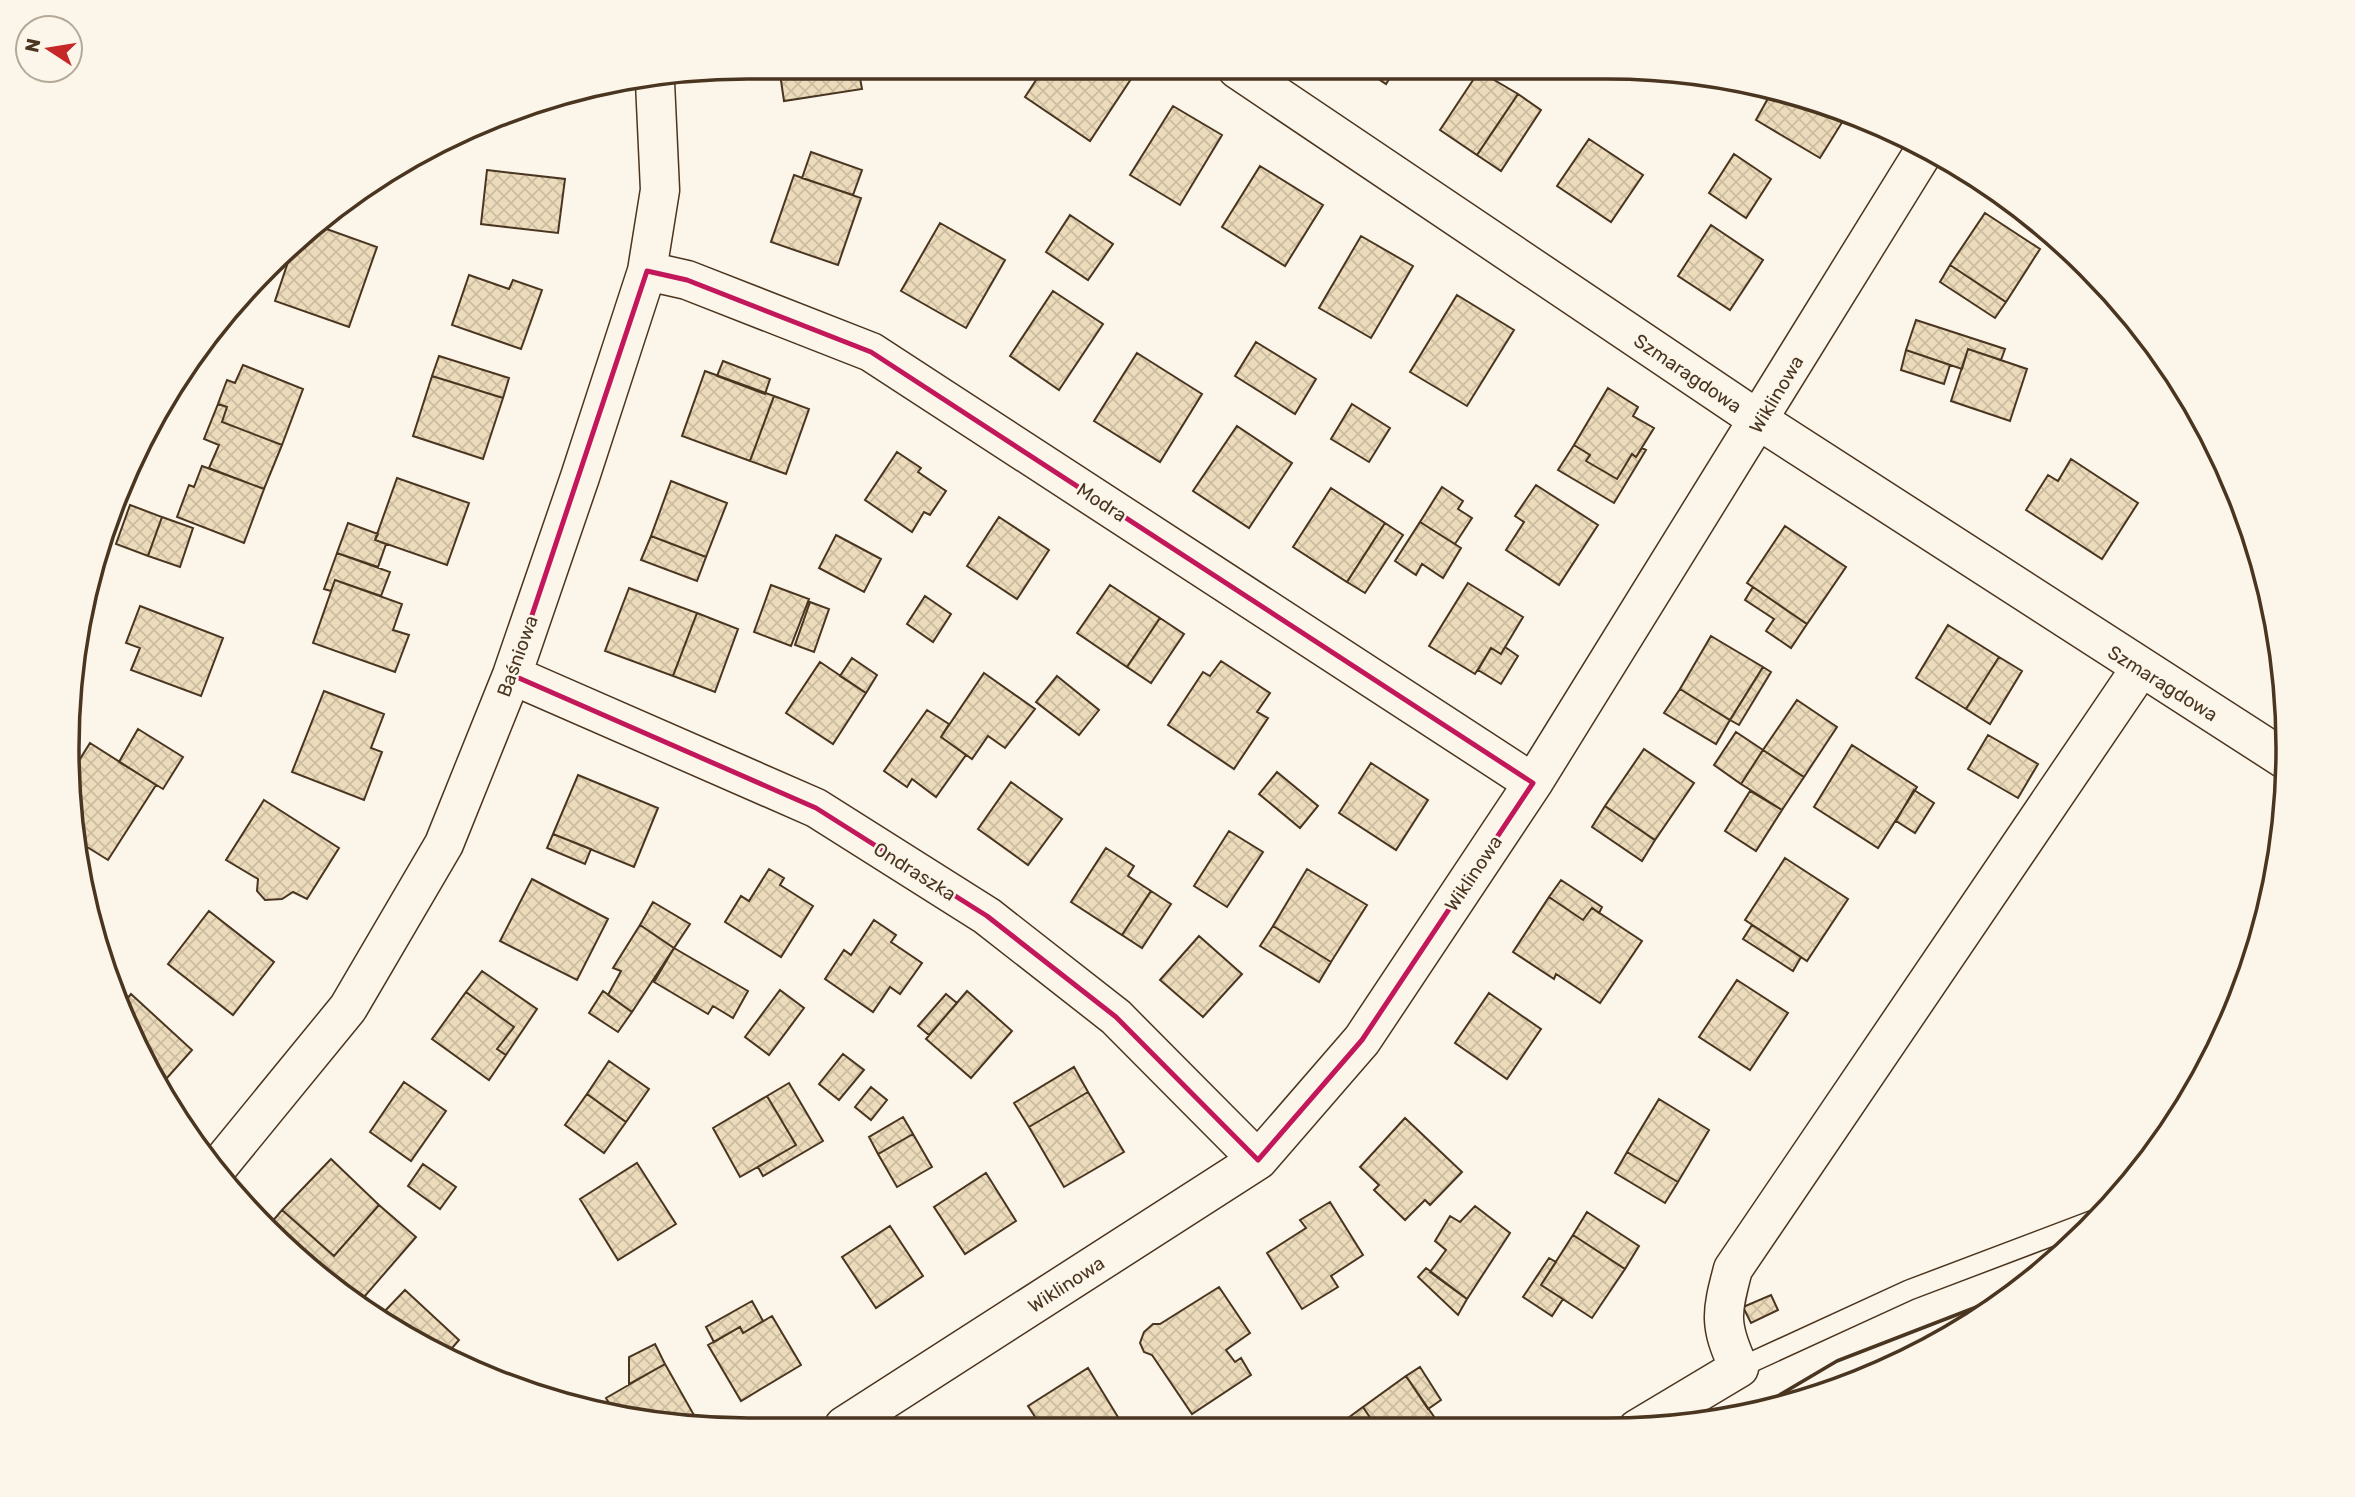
<svg xmlns="http://www.w3.org/2000/svg" width="2355" height="1497" font-family="Rubik,sans-serif">
<style>
.building{fill:url(#building-cross-hatch);stroke:#4a3520;stroke-width:2}
.lines{fill:none;stroke-linecap:round;stroke-linejoin:round}
.lane-casing{stroke:#4a3520;stroke-width:22}
.street-casing{stroke:#4a3520;stroke-width:41}
.lane{stroke:#fbf6e9;stroke-width:19}
.street{stroke:#fbf6e9;stroke-width:38}
.wall{stroke:#4a3520;stroke-width:3.5}
.marked{fill:none;stroke:#c2185b;stroke-width:5;stroke-linejoin:round}
.labels{text-anchor:middle;stroke-width:5;stroke-linejoin:round;paint-order:stroke}
.street-label{font-size:19px;fill:#4a3520;stroke:#fbf6e9}
.rim{fill:none;stroke:#4a3520;stroke-width:3.5}
</style>
<defs>
<pattern id="building-cross-hatch" width="8" height="8" patternUnits="userSpaceOnUse" patternTransform="scale(1.75)"><rect width="8" height="8" fill="#ecdcbc"/><path d="M0 0l8 8M0 8l8-8" fill="none" stroke="#ccbda1"/></pattern>
</defs>
<rect width="100%" height="100%" fill="#fbf6e9"/>
<path class="building" d="M 779,67 L 858,67 L 862,89 L 784,101 Z
M 911,67 L 979,68 L 979,73 L 911,71 Z
M 979,68 L 1010,68 L 1010,74 L 979,73 Z
M 1044,68 L 1115,69 L 1131,79 L 1090,141 L 1025,97 Z
M 1365,70 L 1395,70 L 1386,84 Z
M 1479,71 L 1518,94 L 1477,155 L 1440,130 Z
M 1771,93 L 1851,114 L 1846,116 L 1820,158 L 1756,120 Z
M 1518,94 L 1541,110 L 1501,171 L 1477,155 Z
M 1173,106 L 1222,135 L 1180,205 L 1130,175 Z
M 1589,139 L 1643,175 L 1611,222 L 1557,186 Z
M 811,152 L 862,170 L 853,195 L 802,178 Z
M 1734,154 L 1771,179 L 1746,218 L 1709,193 Z
M 1260,166 L 1323,205 L 1285,266 L 1222,227 Z
M 487,170 L 565,179 L 558,233 L 481,224 Z
M 794,175 L 861,198 L 838,265 L 771,242 Z
M 1985,213 L 2040,249 L 2006,302 L 1950,265 Z
M 1070,215 L 1113,244 L 1088,280 L 1046,252 Z
M 940,223 L 1005,260 L 966,328 L 901,291 Z
M 1711,225 L 1763,260 L 1730,310 L 1678,276 Z
M 321,227 L 377,247 L 349,327 L 275,301 L 290,256 Z
M 1361,236 L 1413,266 L 1371,338 L 1319,308 Z
M 1950,265 L 2006,302 L 1995,318 L 1940,282 Z
M 469,275 L 509,289 L 513,280 L 542,290 L 521,349 L 452,325 Z
M 1053,291 L 1103,324 L 1059,390 L 1010,356 Z
M 1457,295 L 1514,330 L 1467,406 L 1410,372 Z
M 1916,320 L 2005,349 L 2001,360 L 1968,349 L 1962,369 L 1906,350 Z
M 1256,342 L 1316,379 L 1295,414 L 1235,376 Z
M 1968,349 L 2027,369 L 2010,421 L 1951,401 Z
M 1906,350 L 1950,365 L 1944,384 L 1901,370 Z
M 1137,353 L 1202,394 L 1160,462 L 1094,421 Z
M 439,356 L 509,378 L 503,398 L 432,376 Z
M 723,361 L 770,379 L 765,394 L 717,376 Z
M 243,365 L 303,389 L 282,445 L 222,422 L 227,407 L 218,404 L 227,380 L 235,383 Z
M 705,371 L 774,396 L 750,461 L 682,436 Z
M 432,376 L 503,398 L 483,459 L 413,436 Z
M 1608,388 L 1638,407 L 1633,416 L 1654,428 L 1636,457 L 1632,454 L 1617,479 L 1586,461 L 1590,455 L 1574,445 Z
M 774,396 L 809,409 L 786,474 L 750,461 Z
M 218,404 L 227,407 L 222,422 L 282,445 L 264,489 L 209,468 L 219,445 L 204,439 Z
M 1352,404 L 1390,428 L 1369,462 L 1331,439 Z
M 1237,426 L 1292,463 L 1249,528 L 1193,491 Z
M 1574,445 L 1590,455 L 1586,461 L 1617,479 L 1632,454 L 1636,457 L 1642,448 L 1646,450 L 1614,503 L 1558,470 Z
M 897,452 L 921,468 L 918,472 L 946,491 L 930,515 L 924,512 L 912,532 L 865,500 Z
M 2071,459 L 2138,503 L 2102,559 L 2026,510 L 2048,475 L 2058,481 Z
M 202,466 L 264,489 L 244,543 L 177,517 L 189,485 L 194,487 Z
M 397,478 L 469,503 L 447,565 L 375,540 Z
M 671,481 L 727,503 L 706,557 L 651,536 Z
M 1536,485 L 1598,525 L 1559,585 L 1506,550 L 1524,522 L 1515,516 Z
M 1442,487 L 1463,501 L 1458,509 L 1472,518 L 1455,544 L 1420,522 Z
M 1331,488 L 1385,523 L 1347,582 L 1293,547 Z
M 130,505 L 162,517 L 148,556 L 116,544 Z
M 162,517 L 193,528 L 180,567 L 148,556 Z
M 999,517 L 1049,550 L 1017,599 L 967,566 Z
M 1420,522 L 1461,548 L 1443,578 L 1422,564 L 1416,575 L 1395,561 Z
M 348,523 L 378,534 L 375,540 L 386,544 L 378,567 L 337,553 Z
M 1385,523 L 1403,535 L 1365,593 L 1347,582 Z
M 1785,526 L 1846,567 L 1807,624 L 1747,583 Z
M 836,535 L 881,559 L 864,592 L 819,568 Z
M 651,536 L 706,557 L 697,581 L 641,560 Z
M 337,553 L 390,572 L 381,596 L 335,580 L 331,591 L 324,589 Z
M 335,580 L 402,604 L 393,630 L 409,635 L 395,672 L 313,643 Z
M 1468,583 L 1523,617 L 1501,654 L 1491,648 L 1475,674 L 1429,646 Z
M 771,585 L 809,599 L 791,646 L 754,632 Z
M 1110,585 L 1160,618 L 1127,667 L 1077,633 Z
M 1753,587 L 1807,624 L 1791,648 L 1766,631 L 1774,619 L 1745,600 Z
M 629,588 L 697,613 L 673,676 L 605,651 Z
M 925,596 L 951,614 L 933,642 L 907,624 Z
M 810,602 L 829,609 L 814,652 L 795,645 Z
M 140,606 L 223,638 L 201,696 L 131,670 L 140,648 L 126,643 Z
M 697,613 L 738,629 L 715,692 L 673,676 Z
M 1160,618 L 1184,634 L 1151,683 L 1127,667 Z
M 1948,625 L 1999,657 L 1966,709 L 1916,678 Z
M 1711,636 L 1763,667 L 1730,720 L 1680,689 Z
M 1505,647 L 1518,656 L 1501,684 L 1478,670 L 1491,648 L 1501,654 Z
M 1999,657 L 2022,671 L 1990,724 L 1966,709 Z
M 852,658 L 877,675 L 866,693 L 840,676 Z
M 1221,661 L 1270,693 L 1257,712 L 1268,718 L 1234,769 L 1168,725 L 1203,672 L 1210,676 Z
M 820,662 L 866,693 L 833,744 L 786,713 Z
M 1763,667 L 1771,672 L 1739,725 L 1730,720 Z
M 984,673 L 1035,709 L 1005,748 L 988,736 L 972,759 L 941,737 Z
M 1057,676 L 1099,710 L 1079,735 L 1036,702 Z
M 1680,689 L 1730,720 L 1716,744 L 1664,713 Z
M 324,691 L 384,714 L 371,748 L 382,752 L 364,800 L 292,772 Z
M 1797,700 L 1837,727 L 1804,777 L 1763,750 Z
M 927,710 L 949,724 L 941,737 L 966,755 L 936,797 L 912,779 L 907,787 L 884,771 Z
M 138,729 L 183,757 L 163,789 L 119,762 Z
M 1736,732 L 1763,750 L 1741,784 L 1714,765 Z
M 1988,735 L 2038,764 L 2018,798 L 1968,769 Z
M 90,743 L 156,785 L 108,860 L 79,842 L 70,775 Z
M 1852,745 L 1917,787 L 1878,848 L 1814,807 Z
M 1644,749 L 1694,783 L 1655,840 L 1605,806 Z
M 1763,750 L 1804,777 L 1782,810 L 1741,784 Z
M 1371,763 L 1428,800 L 1396,850 L 1339,813 Z
M 1277,772 L 1318,806 L 1300,828 L 1259,794 Z
M 578,775 L 658,808 L 634,867 L 553,834 Z
M 1011,782 L 1062,819 L 1028,865 L 978,829 Z
M 1914,790 L 1934,803 L 1915,833 L 1896,821 Z
M 1750,791 L 1782,810 L 1756,851 L 1725,831 Z
M 264,800 L 339,848 L 307,899 L 293,892 L 282,899 L 265,900 L 257,891 L 258,879 L 226,860 Z
M 1605,806 L 1655,840 L 1642,861 L 1592,827 Z
M 1229,831 L 1263,852 L 1227,907 L 1194,886 Z
M 553,834 L 591,849 L 585,864 L 547,848 Z
M 1106,848 L 1134,866 L 1128,876 L 1151,891 L 1122,935 L 1071,902 Z
M 1785,858 L 1848,899 L 1807,961 L 1745,920 Z
M 769,869 L 784,878 L 780,885 L 813,906 L 781,957 L 725,922 L 741,896 L 749,901 Z
M 1307,869 L 1367,905 L 1331,962 L 1273,926 Z
M 532,879 L 608,919 L 577,980 L 500,941 Z
M 1561,880 L 1602,907 L 1599,913 L 1592,908 L 1583,920 L 1549,897 Z
M 1151,891 L 1171,904 L 1142,948 L 1122,935 Z
M 1549,897 L 1583,920 L 1592,908 L 1642,941 L 1600,1003 L 1556,974 L 1554,979 L 1513,952 Z
M 653,902 L 690,924 L 674,948 L 640,925 Z
M 209,911 L 274,962 L 233,1015 L 168,964 Z
M 874,920 L 896,935 L 891,942 L 922,963 L 900,994 L 890,987 L 873,1012 L 825,979 L 844,950 L 851,955 Z
M 640,925 L 674,948 L 632,1012 L 608,995 L 621,971 L 613,968 Z
M 1752,925 L 1801,957 L 1793,971 L 1743,939 Z
M 1273,926 L 1331,962 L 1319,982 L 1260,946 Z
M 1199,936 L 1242,974 L 1203,1017 L 1160,980 Z
M 674,948 L 748,991 L 733,1018 L 713,1006 L 708,1014 L 654,982 Z
M 482,971 L 537,1009 L 506,1055 L 497,1049 L 514,1027 L 466,992 Z
M 1737,980 L 1788,1013 L 1750,1070 L 1699,1037 Z
M 780,990 L 804,1008 L 769,1055 L 745,1037 Z
M 603,991 L 632,1012 L 618,1032 L 589,1013 Z
M 967,991 L 1012,1031 L 971,1078 L 926,1039 Z
M 466,992 L 514,1027 L 497,1049 L 506,1055 L 489,1080 L 432,1039 Z
M 1489,993 L 1541,1029 L 1507,1079 L 1455,1043 Z
M 131,994 L 192,1050 L 158,1088 L 137,1050 L 120,1007 Z
M 946,994 L 957,1003 L 929,1035 L 918,1026 Z
M 843,1054 L 864,1070 L 839,1100 L 819,1084 Z
M 609,1061 L 649,1089 L 626,1122 L 587,1094 Z
M 1074,1067 L 1088,1092 L 1029,1127 L 1014,1103 Z
M 404,1082 L 446,1111 L 411,1161 L 370,1132 Z
M 789,1083 L 823,1141 L 763,1176 L 758,1167 L 796,1145 L 767,1096 Z
M 871,1087 L 887,1100 L 871,1120 L 855,1107 Z
M 1088,1092 L 1124,1152 L 1064,1187 L 1029,1127 Z
M 587,1094 L 626,1122 L 604,1153 L 565,1125 Z
M 767,1096 L 796,1145 L 740,1177 L 713,1128 Z
M 1659,1099 L 1709,1130 L 1678,1182 L 1627,1152 Z
M 903,1117 L 913,1134 L 878,1154 L 869,1137 Z
M 1405,1118 L 1462,1172 L 1430,1205 L 1425,1200 L 1405,1220 L 1374,1190 L 1379,1185 L 1360,1167 Z
M 913,1134 L 932,1167 L 897,1187 L 878,1154 Z
M 1627,1152 L 1678,1182 L 1665,1203 L 1615,1173 Z
M 331,1159 L 379,1205 L 334,1256 L 282,1210 Z
M 637,1163 L 676,1224 L 618,1260 L 580,1199 Z
M 423,1164 L 456,1187 L 440,1209 L 408,1186 Z
M 986,1173 L 1016,1221 L 965,1254 L 934,1207 Z
M 1330,1202 L 1363,1255 L 1331,1276 L 1338,1287 L 1302,1309 L 1267,1253 L 1306,1228 L 1300,1220 Z
M 379,1205 L 416,1237 L 358,1304 L 333,1289 L 271,1223 L 282,1210 L 334,1256 Z
M 1475,1206 L 1510,1233 L 1467,1299 L 1430,1272 L 1446,1250 L 1435,1241 L 1450,1216 L 1460,1222 Z
M 1587,1212 L 1639,1246 L 1625,1269 L 1573,1235 Z
M 890,1226 L 923,1276 L 876,1308 L 842,1257 Z
M 1573,1235 L 1625,1269 L 1592,1318 L 1541,1285 Z
M 1549,1258 L 1556,1262 L 1541,1285 L 1563,1299 L 1552,1316 L 1523,1297 Z
M 1426,1268 L 1467,1299 L 1458,1315 L 1418,1277 Z
M 1219,1287 L 1250,1333 L 1226,1350 L 1235,1362 L 1241,1358 L 1251,1375 L 1192,1414 L 1152,1355 L 1144,1352 L 1140,1343 L 1144,1332 L 1153,1324 L 1160,1324 Z
M 405,1290 L 459,1340 L 446,1355 L 380,1316 Z
M 1771,1295 L 1778,1310 L 1751,1323 L 1743,1307 Z
M 752,1301 L 763,1321 L 743,1333 L 740,1327 L 714,1342 L 706,1327 Z
M 772,1316 L 801,1365 L 741,1401 L 708,1345 L 740,1327 L 743,1333 Z
M 655,1344 L 665,1364 L 629,1384 L 629,1357 Z
M 665,1364 L 699,1424 L 660,1425 L 615,1413 L 606,1398 Z
M 1420,1367 L 1441,1400 L 1428,1409 L 1406,1376 Z
M 1088,1368 L 1124,1427 L 1041,1426 L 1028,1406 Z
M 1406,1376 L 1441,1427 L 1440,1428 L 1377,1428 L 1363,1407 Z
M 1363,1407 L 1377,1428 L 1343,1428 L 1340,1424 Z"/>
<g class="lines">
<defs>
<path id="lane" d="M 1739,1368 L 1909,1290 L 2094,1220"/>
<path id="street" d="M 1237,69 L 1760,421 L 2286,760
M 647,271 L 687,280 L 871,352 L 1533,783
M 512,675 L 816,808 L 987,916 L 1116,1017 L 1258,1160
M 218,1167 L 348,1008 L 444,844 L 512,675 L 580,477 L 647,271 L 660,190 L 655,82
M 844,1426 L 1258,1160 L 1362,1040 L 1533,783 L 1924,151
M 1637,1429 L 1739,1368 C 1719,1325 1721,1314 1733,1269 L 2140,669"/>
</defs>
<use href="#lane" class="lane-casing"/>
<use href="#street" class="street-casing"/>
<use href="#lane" class="lane"/>
<use href="#street" class="street"/>
<path class="wall" d="M 1749,1413 L 1837,1361 L 2005,1296"/>
</g>
<path class="marked" d="M 647,271 L 687,280 L 871,352 L 1533,783 L 1362,1040 L 1258,1160 L 1116,1017 L 987,916 L 816,808 L 512,675 Z"/>
<g class="labels">
<g class="street-label">
<text transform="translate(1688 373) rotate(34)" y="7">Szmaragdowa</text>
<text transform="translate(1776 394) rotate(-59)" y="7">Wiklinowa</text>
<text transform="translate(1102 502) rotate(33)" y="7">Modra</text>
<text transform="translate(517 656) rotate(-70)" y="7">Baśniowa</text>
<text transform="translate(2163 683) rotate(32)" y="7">Szmaragdowa</text>
<text transform="translate(915 871) rotate(32)" y="7">Ondraszka</text>
<text transform="translate(1473 873) rotate(-56)" y="7">Wiklinowa</text>
<text transform="translate(1066 1284) rotate(-33)" y="7">Wiklinowa</text>
</g>
</g>
<path d="M0 0H2355V1497H0ZM748 79H1607A669 669 0 0 1 2276 748V749A669 669 0 0 1 1607 1418H748A669 669 0 0 1 79 749V748A669 669 0 0 1 748 79Z" fill="#fbf6e9" fill-rule="evenodd"/>
<path class="rim" d="M748 79H1607A669 669 0 0 1 2276 748V749A669 669 0 0 1 1607 1418H748A669 669 0 0 1 79 749V748A669 669 0 0 1 748 79Z"/>
<g transform="translate(49 49) rotate(282)"><circle r="33" fill="#fbf6e9" stroke="#b4a999" stroke-width="2"/>
<path d="M0-5L12 26L0 18L-12 26Z" fill="#c62828"/>
<text y="-10" font-size="19" font-weight="bold" text-anchor="middle" fill="#4a3520">N</text>
</g>
</svg>
